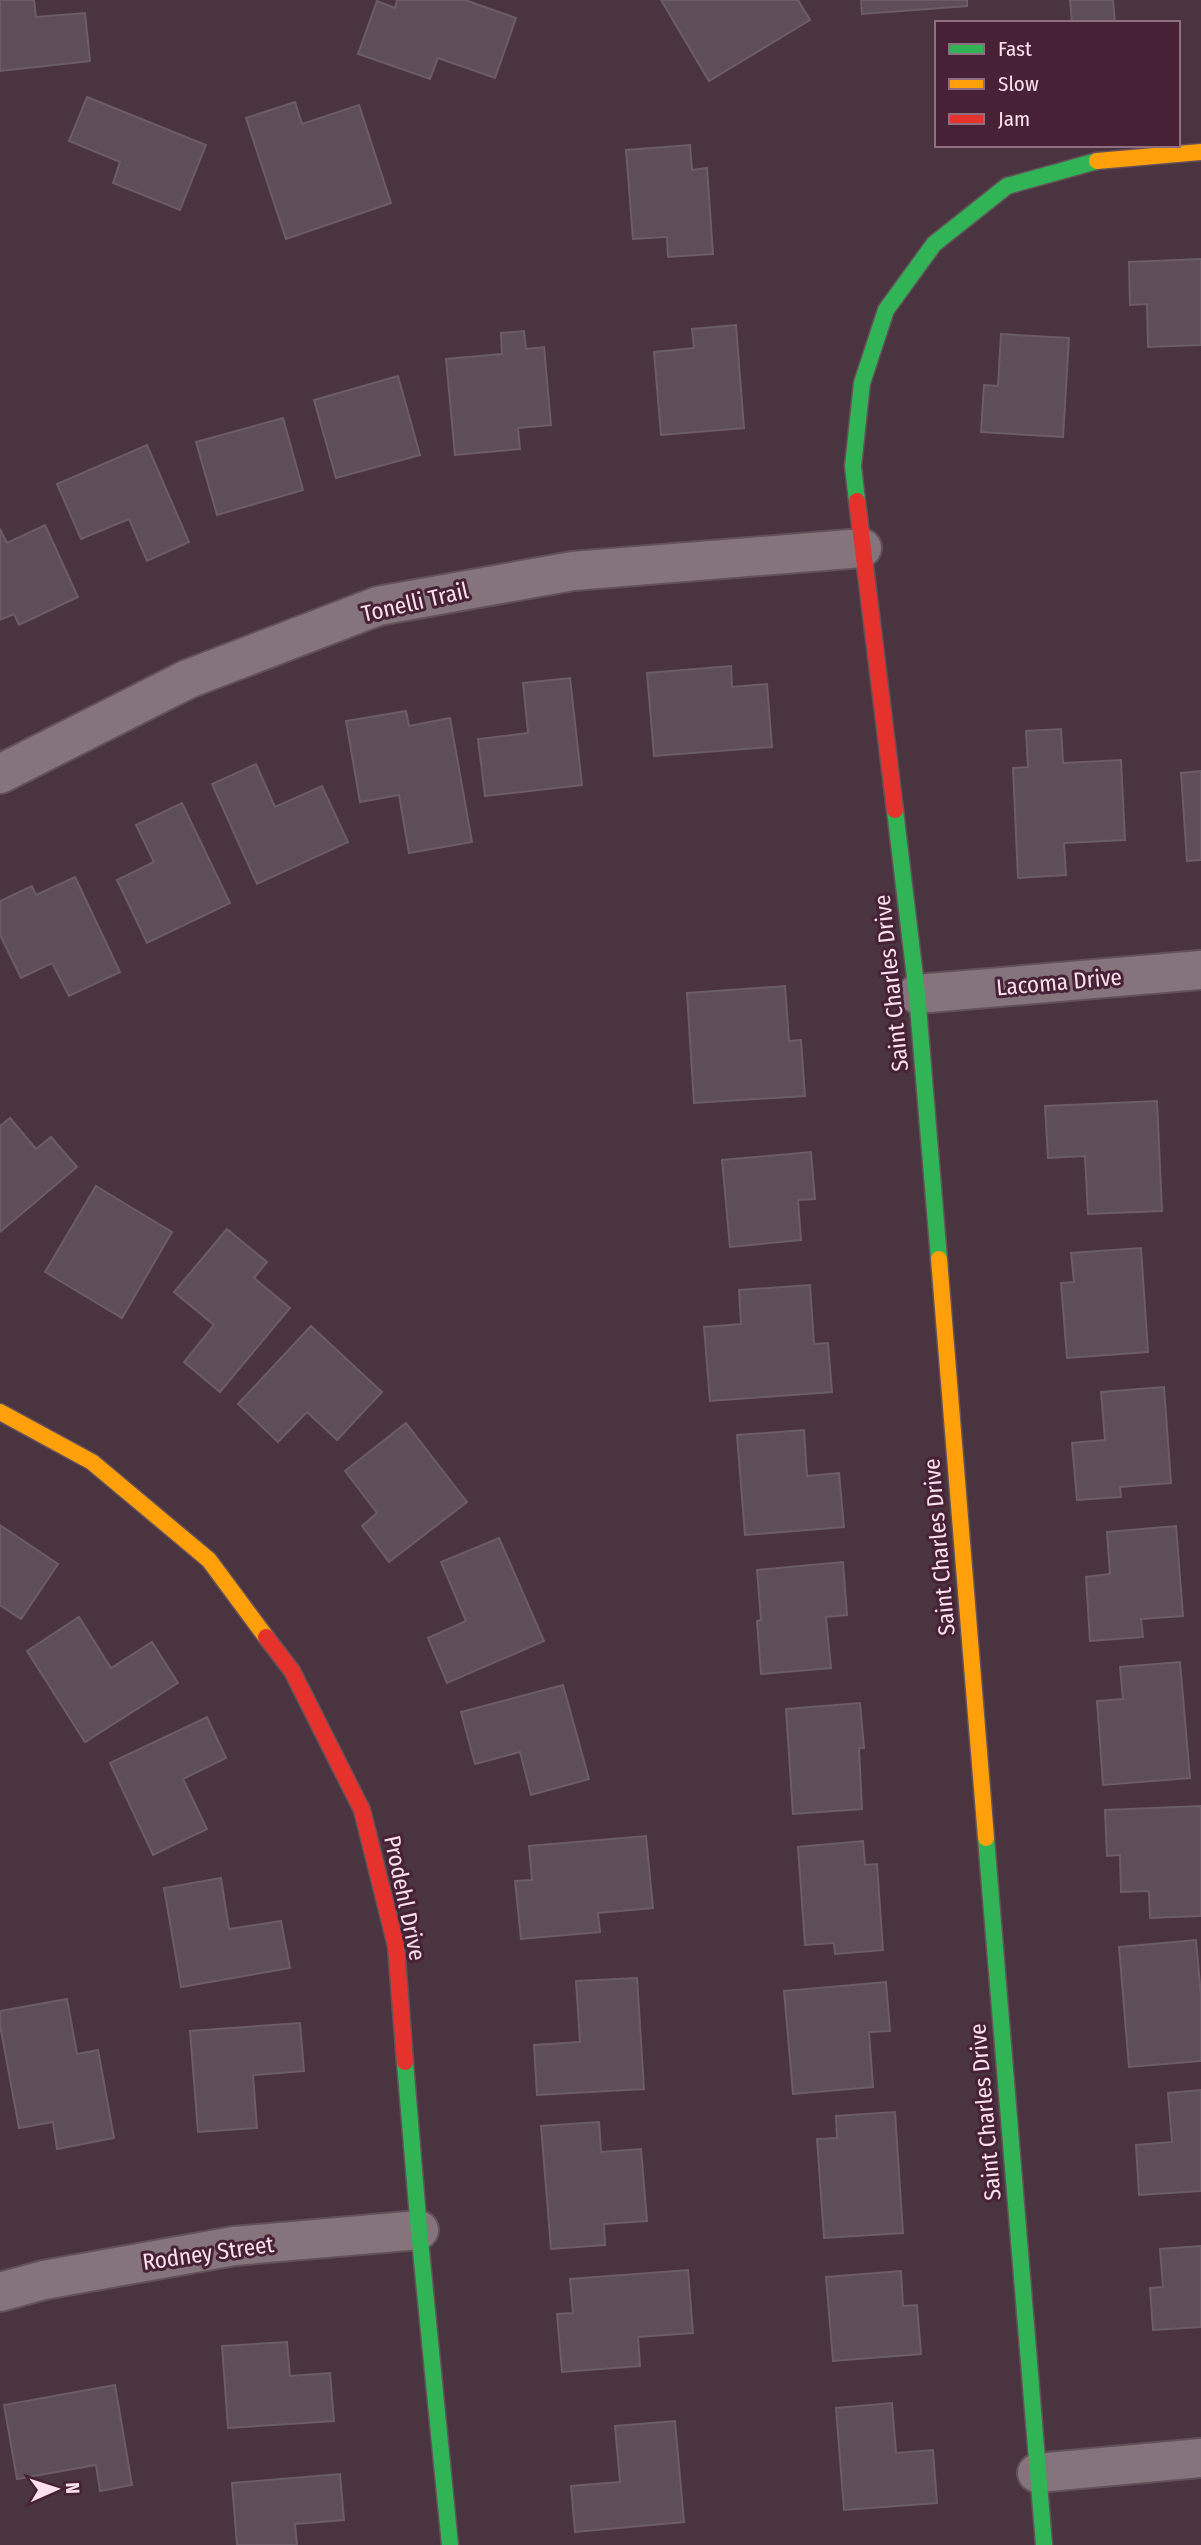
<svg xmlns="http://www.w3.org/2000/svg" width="1201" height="2545" font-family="'Fira Sans Condensed',sans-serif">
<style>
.building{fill:#5d4e59;stroke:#6c5c67;stroke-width:2}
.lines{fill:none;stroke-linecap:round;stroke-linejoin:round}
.street-casing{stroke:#63515a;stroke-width:42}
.fast-casing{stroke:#63515a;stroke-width:19}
.slow-casing{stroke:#63515a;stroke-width:19}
.jam-casing{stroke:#63515a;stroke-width:19}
.street{stroke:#85747c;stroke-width:38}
.fast{stroke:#30b455;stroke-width:16}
.slow{stroke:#ff9f0a;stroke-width:16}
.jam{stroke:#e5322d;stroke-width:16}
.labels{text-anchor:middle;stroke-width:6;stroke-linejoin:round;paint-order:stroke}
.street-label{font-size:23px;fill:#fae1ed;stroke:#472136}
</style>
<rect width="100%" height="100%" fill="#493440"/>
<path class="building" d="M 0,0 L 34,0 L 36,17 L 85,13 L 90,61 L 0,71 Z
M 397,0 L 465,0 L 516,18 L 495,78 L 438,58 L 430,79 L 358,54 L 377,1 L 395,8 Z
M 661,0 L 798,0 L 810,20 L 709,81 Z
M 861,0 L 967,0 L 967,6 L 862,14 Z
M 1070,0 L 1113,0 L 1115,23 L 1072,23 Z
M 87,97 L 206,145 L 180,210 L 113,183 L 120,162 L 69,141 Z
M 295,102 L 302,124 L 359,105 L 391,203 L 286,239 L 246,118 Z
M 690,145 L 692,170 L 707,168 L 713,254 L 668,257 L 667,237 L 633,239 L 626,150 Z
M 1201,259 L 1201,345 L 1148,347 L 1147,304 L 1130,305 L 1129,262 Z
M 736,325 L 744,428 L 661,435 L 654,352 L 694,348 L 692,329 Z
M 524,331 L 526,349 L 544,347 L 551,425 L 518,428 L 520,449 L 455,455 L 446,359 L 502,354 L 501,333 Z
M 1001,334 L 1069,338 L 1063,437 L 981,432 L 984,385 L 998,386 Z
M 398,376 L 420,455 L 336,478 L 314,400 Z
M 283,418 L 303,490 L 217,515 L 196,442 Z
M 147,445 L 189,542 L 147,561 L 129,519 L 81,539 L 57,484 Z
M 45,525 L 78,597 L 19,625 L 14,614 L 0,620 L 0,529 L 7,543 Z
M 731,666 L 732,687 L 767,684 L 772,747 L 654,756 L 647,673 Z
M 570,678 L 582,785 L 485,796 L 478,739 L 528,733 L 523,683 Z
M 406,711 L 409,726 L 450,718 L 472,842 L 409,853 L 399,795 L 360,802 L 346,721 Z
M 1061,729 L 1063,763 L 1121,760 L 1125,840 L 1064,843 L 1066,875 L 1018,878 L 1013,768 L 1028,767 L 1026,731 Z
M 256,764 L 275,807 L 322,786 L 348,842 L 257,884 L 212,784 Z
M 1201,771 L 1201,860 L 1187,861 L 1181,773 Z
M 182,803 L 230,903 L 147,943 L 117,880 L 154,862 L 136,825 Z
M 75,877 L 120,972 L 69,996 L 52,963 L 21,978 L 0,935 L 0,901 L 32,886 L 36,895 Z
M 785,986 L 789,1041 L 801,1040 L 805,1096 L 694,1103 L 687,993 Z
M 1157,1101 L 1162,1211 L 1088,1214 L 1085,1156 L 1048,1158 L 1045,1106 Z
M 10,1118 L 36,1149 L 51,1137 L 77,1167 L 0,1232 L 0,1126 Z
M 811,1152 L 815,1199 L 798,1200 L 801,1240 L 730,1247 L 722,1160 Z
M 96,1186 L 172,1232 L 122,1318 L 45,1272 Z
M 227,1229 L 267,1262 L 254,1278 L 290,1308 L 220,1392 L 184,1362 L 214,1325 L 174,1292 Z
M 1141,1248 L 1148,1352 L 1067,1358 L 1061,1283 L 1074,1282 L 1071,1253 Z
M 810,1285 L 814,1344 L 828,1343 L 832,1392 L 710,1401 L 704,1327 L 741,1324 L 739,1290 Z
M 311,1326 L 382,1392 L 337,1440 L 307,1412 L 278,1442 L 238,1404 Z
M 1164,1387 L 1171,1483 L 1120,1487 L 1121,1497 L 1077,1500 L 1072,1443 L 1105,1440 L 1101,1392 Z
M 406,1423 L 467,1502 L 389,1562 L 362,1526 L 377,1513 L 345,1471 Z
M 804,1430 L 807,1476 L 839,1473 L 844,1527 L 745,1535 L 737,1435 Z
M 0,1525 L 58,1564 L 21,1619 L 0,1605 Z
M 1176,1526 L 1183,1616 L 1141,1619 L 1143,1637 L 1090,1641 L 1086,1577 L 1110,1574 L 1107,1532 Z
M 499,1538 L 544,1641 L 447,1683 L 428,1638 L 466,1621 L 441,1562 Z
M 843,1562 L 847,1615 L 826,1617 L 831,1668 L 761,1674 L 757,1621 L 761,1620 L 757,1570 Z
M 79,1617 L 111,1668 L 152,1642 L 178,1683 L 85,1742 L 27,1651 Z
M 1180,1662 L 1190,1778 L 1103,1785 L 1097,1701 L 1123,1699 L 1120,1667 Z
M 563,1685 L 589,1779 L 531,1795 L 520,1752 L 475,1764 L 461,1712 Z
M 860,1703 L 864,1748 L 859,1748 L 862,1809 L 793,1814 L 786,1709 Z
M 207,1717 L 226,1758 L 183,1779 L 207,1829 L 153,1855 L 110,1763 Z
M 1201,1806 L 1201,1916 L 1150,1918 L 1149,1891 L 1121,1892 L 1120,1855 L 1107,1856 L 1105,1810 Z
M 646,1836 L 653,1908 L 598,1913 L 600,1932 L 521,1939 L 515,1881 L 532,1880 L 529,1846 Z
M 863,1841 L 865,1865 L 877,1864 L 883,1950 L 835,1954 L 834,1943 L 805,1945 L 798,1847 Z
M 221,1878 L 229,1929 L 281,1921 L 290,1968 L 181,1987 L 164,1888 Z
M 1196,1940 L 1201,1996 L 1201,2061 L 1129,2067 L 1119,1947 Z
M 637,1978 L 644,2089 L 537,2095 L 534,2045 L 580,2042 L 576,1981 Z
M 886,1982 L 890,2031 L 869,2032 L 873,2087 L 793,2094 L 784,1991 Z
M 67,1999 L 77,2054 L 98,2050 L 114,2138 L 57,2149 L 53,2122 L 19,2128 L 0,2025 L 0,2011 Z
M 300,2023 L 304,2071 L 253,2075 L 257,2128 L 198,2132 L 190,2031 Z
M 1201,2090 L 1201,2191 L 1139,2195 L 1136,2145 L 1172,2142 L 1168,2093 Z
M 895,2112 L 903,2233 L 824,2238 L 817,2139 L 837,2138 L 836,2116 Z
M 599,2122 L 601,2152 L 641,2149 L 647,2221 L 604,2224 L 605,2245 L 551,2249 L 541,2126 Z
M 1201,2246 L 1201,2327 L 1153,2330 L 1150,2288 L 1163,2287 L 1160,2249 Z
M 688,2270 L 693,2333 L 638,2337 L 640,2366 L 562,2372 L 557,2314 L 573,2313 L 570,2279 Z
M 901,2271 L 903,2306 L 917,2305 L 921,2354 L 833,2361 L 826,2277 Z
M 287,2342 L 290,2376 L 330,2373 L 334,2421 L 228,2428 L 222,2346 Z
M 115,2385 L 132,2485 L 100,2491 L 96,2465 L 17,2479 L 4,2405 Z
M 892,2403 L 896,2453 L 933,2450 L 937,2503 L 844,2510 L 836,2408 Z
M 675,2421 L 684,2522 L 575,2532 L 571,2486 L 620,2482 L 615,2426 Z
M 340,2474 L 344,2520 L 295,2524 L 297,2545 L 237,2545 L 232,2483 Z"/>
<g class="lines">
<defs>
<path id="street" d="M 0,774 L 188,679 L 378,606 L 573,571 L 862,548
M 917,994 L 1201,970
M 0,2292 L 44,2280 L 234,2246 L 419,2230
M 1037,2473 L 1201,2458"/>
<path id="fast" d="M 857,501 L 853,466 L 862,383 L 886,310 L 934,244 L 1007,186 L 1097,161
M 895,810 L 917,994 L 939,1259
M 986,1838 L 1044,2545
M 405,2062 L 419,2230 L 450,2545"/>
<path id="slow" d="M 1097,161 L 1201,152
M 939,1259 L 986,1838
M 0,1412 L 92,1462 L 209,1560 L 266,1637"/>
<path id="jam" d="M 857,501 L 895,810
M 266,1637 L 292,1671 L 362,1810 L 396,1946 L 405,2062"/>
</defs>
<use href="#street" class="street-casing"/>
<use href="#fast" class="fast-casing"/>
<use href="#slow" class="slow-casing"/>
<use href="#jam" class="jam-casing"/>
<use href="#street" class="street"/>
<use href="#fast" class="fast"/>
<use href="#slow" class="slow"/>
<use href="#jam" class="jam"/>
</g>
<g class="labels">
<g class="street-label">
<text transform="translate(415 602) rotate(-13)" y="8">Tonelli Trail</text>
<text transform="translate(1059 982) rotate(-5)" y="8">Lacoma Drive</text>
<text transform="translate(891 983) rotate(-96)" y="8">Saint Charles Drive</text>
<text transform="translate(939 1547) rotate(-95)" y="8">Saint Charles Drive</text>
<text transform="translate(405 1898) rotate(78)" y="8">Prodehl Drive</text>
<text transform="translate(985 2112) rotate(-95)" y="8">Saint Charles Drive</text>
<text transform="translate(208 2253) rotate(-8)" y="8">Rodney Street</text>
</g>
</g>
<rect x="935" y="21" width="245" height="126" fill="#472136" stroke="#8f6e7f" stroke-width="2"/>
<rect x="949" y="44" width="35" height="10" fill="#30b455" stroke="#8f6e7f" stroke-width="2"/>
<text x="998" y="56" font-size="21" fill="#fae1ed">Fast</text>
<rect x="949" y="79" width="35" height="10" fill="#ff9f0a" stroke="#8f6e7f" stroke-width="2"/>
<text x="998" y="91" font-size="21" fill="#fae1ed">Slow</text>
<rect x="949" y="114" width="35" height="10" fill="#e5322d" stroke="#8f6e7f" stroke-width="2"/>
<text x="998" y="126" font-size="21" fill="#fae1ed">Jam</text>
<g transform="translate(56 2489) rotate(87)" stroke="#472136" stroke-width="5" paint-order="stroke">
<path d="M0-5L12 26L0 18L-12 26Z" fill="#fae1ed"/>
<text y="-10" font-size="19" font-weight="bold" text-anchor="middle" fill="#fae1ed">N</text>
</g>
</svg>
